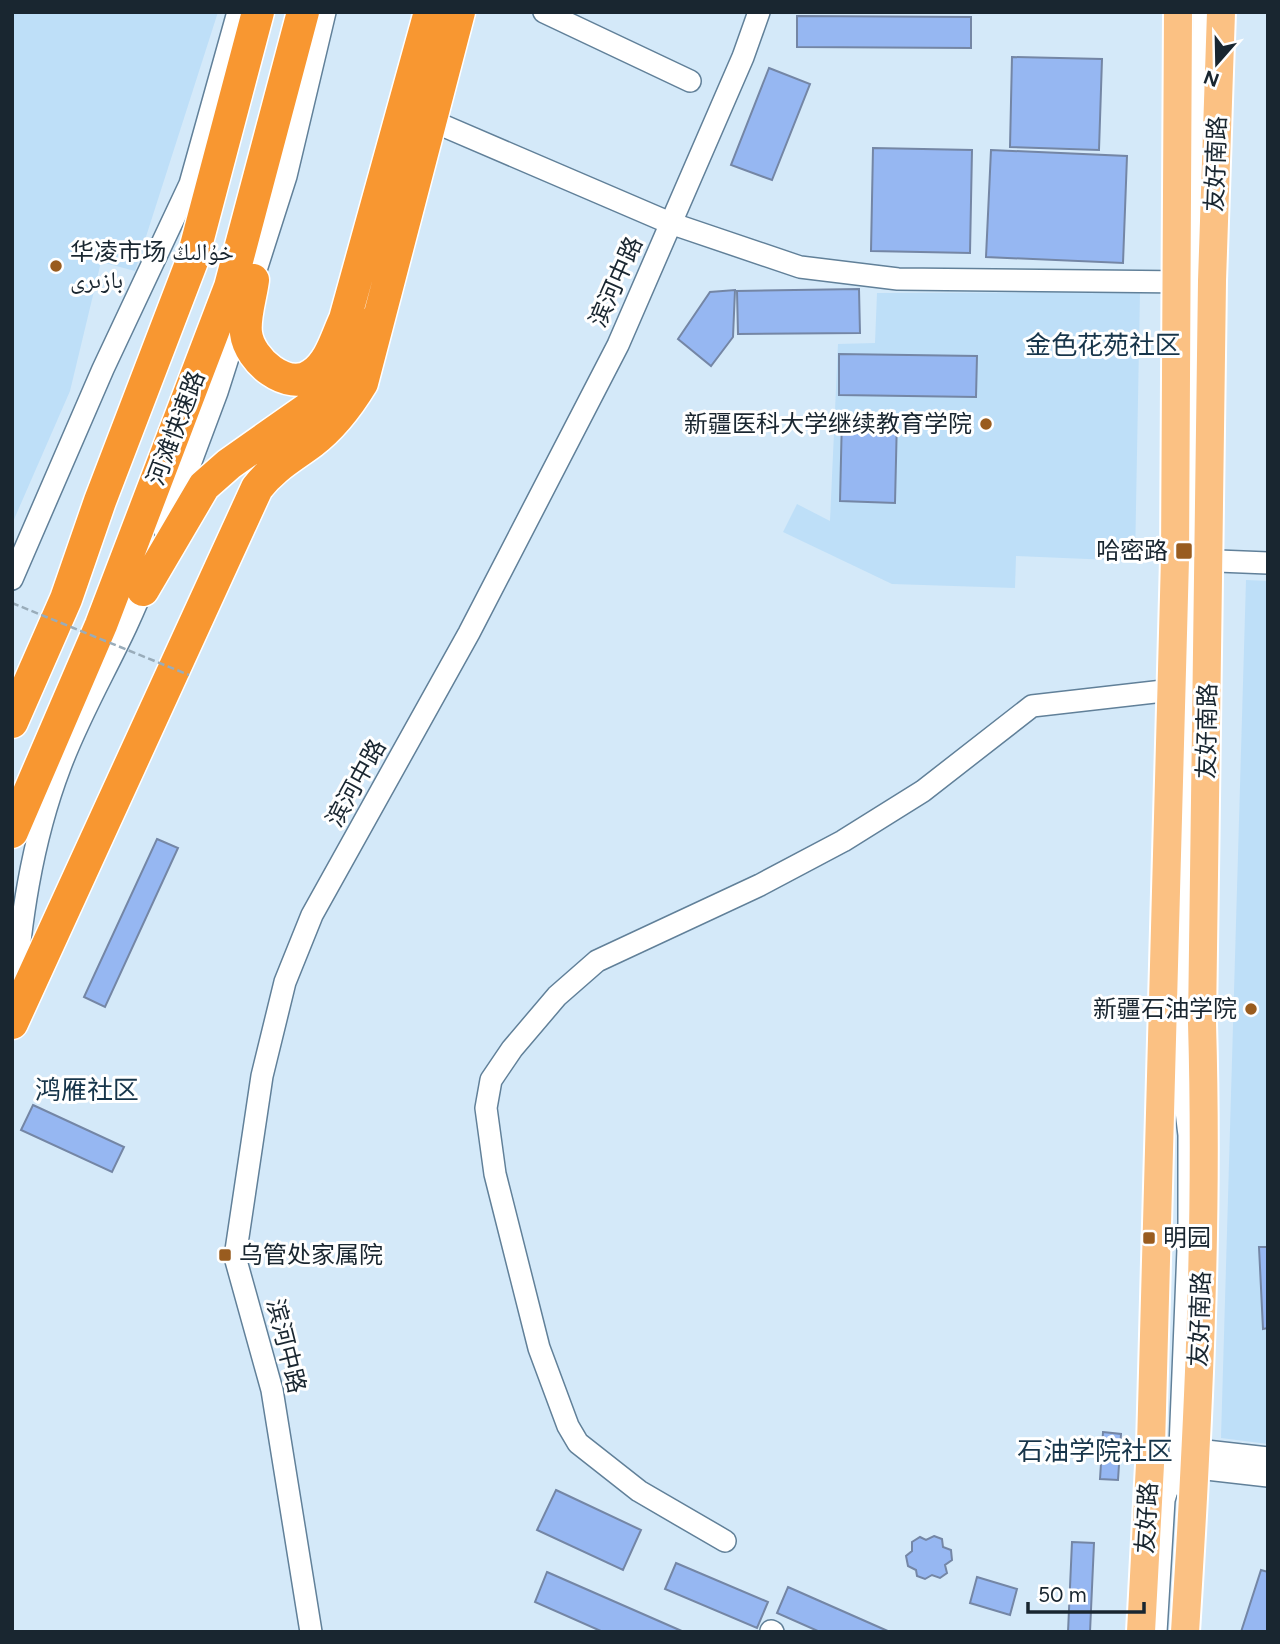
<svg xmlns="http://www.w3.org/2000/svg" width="1280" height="1644" font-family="Figtree,'Noto Naskh Arabic','Noto Sans SC',sans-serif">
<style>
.built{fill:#bedff8}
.building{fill:#96b7f2;stroke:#7486a5;stroke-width:2}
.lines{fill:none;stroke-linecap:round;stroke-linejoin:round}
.minor-casing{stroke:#618099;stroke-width:24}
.major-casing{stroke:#fff;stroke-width:32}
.highway-casing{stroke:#fff;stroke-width:35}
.minor{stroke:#fff;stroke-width:21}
.major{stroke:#fbc183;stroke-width:28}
.highway{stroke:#f89731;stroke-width:32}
.path-bridge{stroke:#99acba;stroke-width:2.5;stroke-dasharray:7 3.5;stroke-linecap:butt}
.poi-dot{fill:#995c1f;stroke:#fff;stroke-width:2.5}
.labels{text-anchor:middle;stroke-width:6;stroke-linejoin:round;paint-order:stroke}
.street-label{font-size:24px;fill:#192630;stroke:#fff}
.poi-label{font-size:24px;fill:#192630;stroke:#fff;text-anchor:start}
.neighbourhood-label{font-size:26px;fill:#17354a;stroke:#fff}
</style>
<rect width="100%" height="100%" fill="#d4e9f9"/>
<path class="built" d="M 12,12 L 218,12 L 135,271 L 101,262 L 70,391 L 12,524 Z
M 1140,292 L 1135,561 L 1016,556 L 1015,588 L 892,584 L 783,532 L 797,504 L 830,521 L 838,344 L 875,343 L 877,293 Z
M 1246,580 L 1268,581 L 1268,1444 L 1221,1438 Z"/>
<path class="building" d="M 797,16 L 971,17 L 971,48 L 797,47 Z
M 1012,57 L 1102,59 L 1099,150 L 1010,147 Z
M 769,68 L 810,84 L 772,180 L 731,165 Z
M 873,148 L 972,150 L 970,253 L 871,251 Z
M 991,150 L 1127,156 L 1123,263 L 986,257 Z
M 859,289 L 860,333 L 738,334 L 737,291 Z
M 735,290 L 733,337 L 711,366 L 678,339 L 710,292 Z
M 839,354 L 977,356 L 976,397 L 839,395 Z
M 842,416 L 897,418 L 895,503 L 840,501 Z
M 157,839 L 178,848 L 105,1007 L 84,997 Z
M 33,1105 L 124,1147 L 112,1172 L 21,1130 Z
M 1259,1247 L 1268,1247 L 1268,1328 L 1263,1329 Z
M 1103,1432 L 1121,1434 L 1118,1480 L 1100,1479 Z
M 556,1490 L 641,1530 L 623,1570 L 537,1530 Z
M 934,1536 L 942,1539 L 943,1547 L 951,1550 L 952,1560 L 945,1565 L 947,1573 L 940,1578 L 932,1575 L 925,1579 L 917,1576 L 916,1570 L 908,1566 L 906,1556 L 912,1551 L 912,1542 L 920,1537 L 926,1540 Z
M 1072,1542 L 1094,1543 L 1090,1632 L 1068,1632 Z
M 676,1563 L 768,1602 L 757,1628 L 665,1589 Z
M 1261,1570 L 1268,1572 L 1268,1632 L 1241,1632 Z
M 547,1572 L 684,1632 L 603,1632 L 535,1602 Z
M 977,1577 L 1017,1589 L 1010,1615 L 970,1603 Z
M 788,1587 L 890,1632 L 820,1632 L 777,1613 Z"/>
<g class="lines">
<defs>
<path id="minor" d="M 544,12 L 690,81
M 430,120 L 670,223 L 800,267 L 898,279 L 1189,282
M 165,531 L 217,392 L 286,176 L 325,12
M 1193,560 L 1268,563
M 12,579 L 103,369 L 190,184 L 238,12
M 14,1003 C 20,924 31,843 60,767 C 84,702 123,643 147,577
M 1197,1450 L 1268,1458
M 1180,1466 L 1268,1476
M 1183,1486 L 1180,1448 L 1189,1224 L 1189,1135 L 1181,1071 L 1187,923 L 1204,12
M 725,1541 L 639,1491 L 578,1443 L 568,1426 L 539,1348 L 495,1174 L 486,1108 L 491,1080 L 512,1049 L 557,996 L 597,961 L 760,885 L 843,841 L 923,791 L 1032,706 L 1172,690
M 771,1631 L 773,1632
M 311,1632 L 272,1390 L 235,1257 L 262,1076 L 285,982 L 312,915 L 469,633 L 618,345 L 743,57 L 759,12
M 1156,1632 L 1164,1500 L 1176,1460"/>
<path id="major" d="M 1141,1632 L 1151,1446 L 1175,559 L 1178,12
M 1185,1632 C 1198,1429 1208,1226 1202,1023 L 1212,281 L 1221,12"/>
<path id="highway" d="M 253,280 C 251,296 244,317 246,333 C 249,360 288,393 313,374 C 331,361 336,338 345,319 L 430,12
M 143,590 L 204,486 L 229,464 L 320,400 L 340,373 L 357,323
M 12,722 L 66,599 L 100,501 L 192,261 L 258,12
M 12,832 L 101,625 L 230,287 L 303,12
M 12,1023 L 257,488 C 273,467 292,457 312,442 C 333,426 348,406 362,383 L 459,12"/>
</defs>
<use href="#minor" class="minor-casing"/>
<use href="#major" class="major-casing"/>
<use href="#highway" class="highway-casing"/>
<use href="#minor" class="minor"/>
<use href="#major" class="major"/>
<use href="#highway" class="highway"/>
<path class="path-bridge" d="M 12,603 L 189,675"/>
</g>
<g class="poi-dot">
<circle cx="56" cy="266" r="7"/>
<circle cx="986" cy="424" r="7"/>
<rect x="1175" y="542" width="18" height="18" rx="3.5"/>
<circle cx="1251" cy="1009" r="7"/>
<rect x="1142" y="1231" width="14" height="14" rx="3.5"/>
<rect x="218" y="1248" width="14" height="14" rx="3.5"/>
</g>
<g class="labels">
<g class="street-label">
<text transform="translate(1216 164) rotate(-88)" y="8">友好南路</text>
<text transform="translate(616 282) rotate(-66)" y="8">滨河中路</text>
<text transform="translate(176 428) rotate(-69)" y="8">河滩快速路</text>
<text transform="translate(1207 731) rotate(-89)" y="8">友好南路</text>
<text transform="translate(356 783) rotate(-61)" y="8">滨河中路</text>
<text transform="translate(1200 1319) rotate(-88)" y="8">友好南路</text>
<text transform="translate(286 1346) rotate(76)" y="8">滨河中路</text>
<text transform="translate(1147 1518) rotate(-87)" y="8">友好路</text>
</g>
<g class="poi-label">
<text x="70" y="260">华凌市场 خۇالىڭ<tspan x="70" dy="28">بازىرى</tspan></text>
<text x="972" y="432" text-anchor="end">新疆医科大学继续教育学院</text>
<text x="1168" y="559" text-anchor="end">哈密路</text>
<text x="1237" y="1017" text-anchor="end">新疆石油学院</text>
<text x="1163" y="1246">明园</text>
<text x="239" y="1263">乌管处家属院</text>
</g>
<g class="neighbourhood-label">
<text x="1103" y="354">金色花苑社区</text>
<text x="87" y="1099">鸿雁社区</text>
<text x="1095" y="1460">石油学院社区</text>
</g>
</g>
<rect width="1280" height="1644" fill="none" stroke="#192630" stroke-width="28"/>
<g transform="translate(1217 63) rotate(200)" stroke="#ffffff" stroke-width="5" paint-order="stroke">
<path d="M0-5L12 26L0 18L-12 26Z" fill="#192630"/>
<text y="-10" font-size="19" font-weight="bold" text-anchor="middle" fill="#192630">N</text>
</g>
<path d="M1028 1602v10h116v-10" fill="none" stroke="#192630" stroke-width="3.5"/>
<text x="1038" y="1602" font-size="21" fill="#192630" stroke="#ffffff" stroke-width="5" paint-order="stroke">50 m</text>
</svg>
